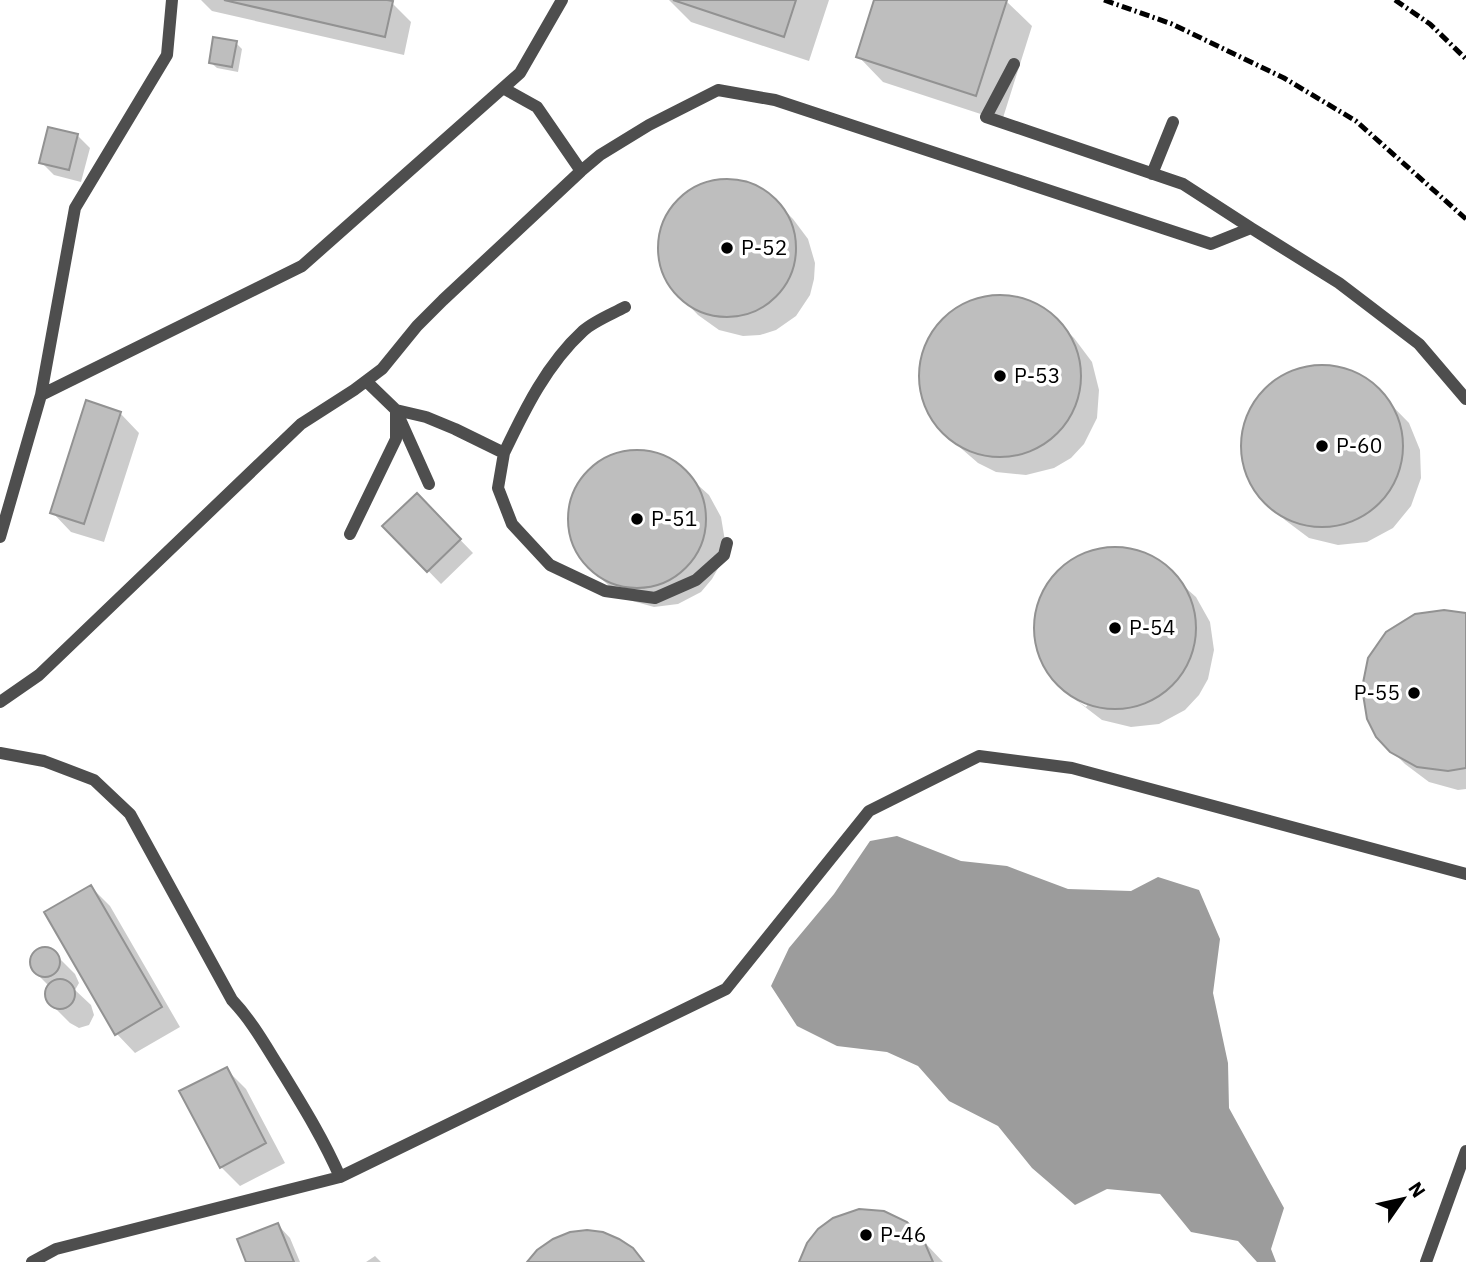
<svg xmlns="http://www.w3.org/2000/svg" width="1466" height="1262" font-family="'IBM Plex Sans',sans-serif">
<style>
.water{fill:#9c9c9c}
.shadow{fill:#0003}
.building{fill:#bebebe;stroke:#929292;stroke-width:2}
.lines{fill:none;stroke-linecap:round;stroke-linejoin:round}
.lane{stroke:#4e4e4e;stroke-width:12}
.rail{stroke:#000;stroke-width:5;stroke-dasharray:10 3.5 2 3.5;stroke-linecap:butt}
.poi-dot{fill:#000;stroke:#fff;stroke-width:2.5}
.labels{text-anchor:middle;stroke-width:7;stroke-linejoin:round;paint-order:stroke}
.poi-label{font-size:21px;fill:#000;stroke:#fff;text-anchor:start}
</style>
<rect width="100%" height="100%" fill="#fff"/>
<path class="water" d="M 897,836 L 961,861 L 1007,866 L 1068,889 L 1131,891 L 1158,877 L 1199,890 L 1220,939 L 1213,993 L 1228,1063 L 1229,1108 L 1284,1208 L 1271,1249 L 1276,1262 L 1257,1262 L 1238,1241 L 1191,1232 L 1160,1194 L 1107,1189 L 1075,1205 L 1032,1168 L 998,1126 L 949,1101 L 918,1066 L 887,1052 L 837,1046 L 797,1026 L 771,986 L 789,948 L 834,894 L 870,841 Z"/>
<path class="shadow" d="M 201,0 L 380,0 L 392,3 L 411,22 L 404,55 L 212,11 Z
M 669,0 L 829,0 L 809,61 L 691,22 Z
M 876,0 L 1006,1 L 1032,26 L 1002,121 L 883,82 L 858,56 Z
M 236,43 L 242,49 L 238,72 L 217,68 L 210,62 Z
M 77,135 L 90,148 L 81,182 L 54,175 L 41,162 Z
M 729,181 L 752,186 L 773,199 L 793,219 L 808,239 L 815,263 L 814,279 L 810,295 L 796,316 L 776,330 L 760,335 L 743,336 L 719,330 L 698,315 L 678,294 L 664,272 L 660,246 L 666,221 L 680,200 L 704,185 Z
M 1002,297 L 1030,303 L 1054,318 L 1074,338 L 1092,362 L 1099,390 L 1097,418 L 1084,444 L 1071,458 L 1054,468 L 1026,475 L 996,472 L 978,463 L 963,450 L 942,430 L 926,404 L 921,373 L 928,344 L 945,319 L 973,302 Z
M 1305,368 L 1334,368 L 1352,372 L 1369,382 L 1409,423 L 1420,450 L 1421,478 L 1411,506 L 1393,528 L 1367,542 L 1338,545 L 1309,538 L 1285,520 L 1265,499 L 1248,474 L 1243,444 L 1247,423 L 1254,405 L 1274,383 Z
M 120,413 L 139,433 L 104,542 L 71,532 L 52,512 Z
M 639,451 L 655,453 L 670,460 L 709,495 L 721,517 L 725,541 L 720,565 L 712,579 L 701,592 L 678,604 L 654,607 L 629,600 L 608,585 L 588,565 L 574,542 L 570,517 L 576,491 L 590,470 L 614,455 Z
M 417,495 L 473,553 L 441,584 L 385,526 Z
M 1107,549 L 1126,549 L 1153,559 L 1196,597 L 1210,622 L 1214,650 L 1208,679 L 1199,695 L 1185,710 L 1159,724 L 1131,727 L 1102,720 L 1072,697 L 1086,707 L 1088,704 L 1068,690 L 1068,693 L 1057,682 L 1041,656 L 1036,625 L 1042,596 L 1060,571 L 1088,553 Z
M 1466,616 L 1466,789 L 1458,790 L 1429,782 L 1405,764 L 1385,744 Z
M 91,887 L 110,906 L 180,1027 L 135,1053 L 116,1033 Z
M 45,949 L 55,954 L 75,974 L 79,983 L 75,990 L 91,1005 L 94,1015 L 89,1025 L 79,1028 L 70,1023 L 50,1003 L 46,993 L 49,986 L 33,970 L 31,962 L 35,953 Z
M 226,1069 L 246,1089 L 285,1163 L 240,1186 L 221,1167 Z
M 278,1225 L 290,1238 L 300,1262 L 248,1262 Z
M 912,1229 L 943,1262 L 801,1262 Z
M 375,1256 L 381,1262 L 366,1262 Z"/>
<path class="building" d="M 224,0 L 387,0 L 393,1 L 385,37 Z
M 673,0 L 796,0 L 784,37 Z
M 874,0 L 1007,0 L 976,96 L 856,57 Z
M 213,37 L 237,41 L 232,67 L 209,63 Z
M 48,127 L 78,134 L 69,170 L 39,163 Z
M658 248a69 69 0 1 1 138 0a69 69 0 1 1-138 0Z
M919 376a81 81 0 1 1 162 0a81 81 0 1 1-162 0Z
M1241 446a81 81 0 1 1 162 0a81 81 0 1 1-162 0Z
M 86,400 L 121,412 L 84,524 L 50,513 Z
M568 519a69 69 0 1 1 138 0a69 69 0 1 1-138 0Z
M 417,493 L 461,539 L 427,572 L 382,526 Z
M1034 628a81 81 0 1 1 162 0a81 81 0 1 1-162 0Z
M 1444,610 L 1466,613 L 1466,768 L 1448,771 L 1417,767 L 1390,752 L 1376,737 L 1367,719 L 1362,688 L 1368,658 L 1386,632 L 1415,614 Z
M 91,885 L 162,1007 L 115,1035 L 44,912 Z
M30 962a15 15 0 1 1 30 0a15 15 0 1 1-30 0Z
M45 994a15 15 0 1 1 30 0a15 15 0 1 1-30 0Z
M 227,1067 L 266,1143 L 220,1168 L 179,1091 Z
M 859,1209 L 884,1211 L 907,1222 L 924,1241 L 933,1262 L 799,1262 L 807,1243 L 818,1229 L 833,1218 Z
M 278,1223 L 294,1262 L 246,1262 L 237,1239 Z
M 587,1230 L 603,1232 L 619,1239 L 633,1248 L 644,1262 L 527,1262 L 537,1250 L 553,1239 L 570,1232 Z"/>
<g class="lines">
<path class="lane" d="M 1014,64 L 986,117 L 1183,184 L 1251,228
M 503,88 L 537,107 L 581,171
M 1152,174 L 1173,122
M 366,381 L 396,410 L 426,417 L 455,429 L 504,453 L 498,488 L 512,524 L 550,565 L 605,591 L 655,598 L 696,580 L 724,555 L 727,543
M 41,395 L 302,266 L 520,73 L 562,0
M 399,417 L 429,484
M 504,453 C 525,409 547,364 583,331 C 594,321 612,314 625,307
M 350,534 L 396,439 L 396,410
M 0,537 L 41,395 L 75,208 L 167,55 L 172,0
M 0,702 L 39,675 L 301,424 L 354,390 L 382,369 L 417,326 L 443,300 L 581,171 L 600,155 L 649,125 L 718,90 L 775,100 L 1211,244 L 1251,228 L 1339,283 L 1419,344 L 1466,399
M 0,753 L 44,761 L 94,780 L 130,814 L 232,1000 C 251,1020 264,1043 279,1067 C 301,1103 323,1138 340,1177
M 32,1262 L 56,1249 L 340,1177 L 726,989 L 869,811 L 979,756 L 1072,768 L 1466,874
M 1426,1262 L 1466,1151"/>
<path class="rail" d="M 1104,0 L 1172,24 L 1284,78 L 1356,121 L 1466,219
M 1395,0 L 1430,24 L 1466,59"/>
</g>
<g class="poi-dot">
<circle cx="727" cy="248" r="7"/>
<circle cx="1000" cy="376" r="7"/>
<circle cx="1322" cy="446" r="7"/>
<circle cx="637" cy="519" r="7"/>
<circle cx="1115" cy="628" r="7"/>
<circle cx="1414" cy="693" r="7"/>
<circle cx="866" cy="1235" r="7"/>
</g>
<g class="labels">
<g class="poi-label">
<text x="741" y="255">Р-52</text>
<text x="1014" y="383">Р-53</text>
<text x="1336" y="453">Р-60</text>
<text x="651" y="526">Р-51</text>
<text x="1129" y="635">Р-54</text>
<text x="1400" y="700" text-anchor="end">Р-55</text>
<text x="880" y="1242">Р-46</text>
</g>
</g>
<g transform="translate(1403 1199) rotate(56)" stroke="#ffffff" stroke-width="5" paint-order="stroke">
<path d="M0-5L12 26L0 18L-12 26Z" fill="#000000"/>
<text y="-10" font-size="19" font-weight="bold" text-anchor="middle" fill="#000000">N</text>
</g>
</svg>
